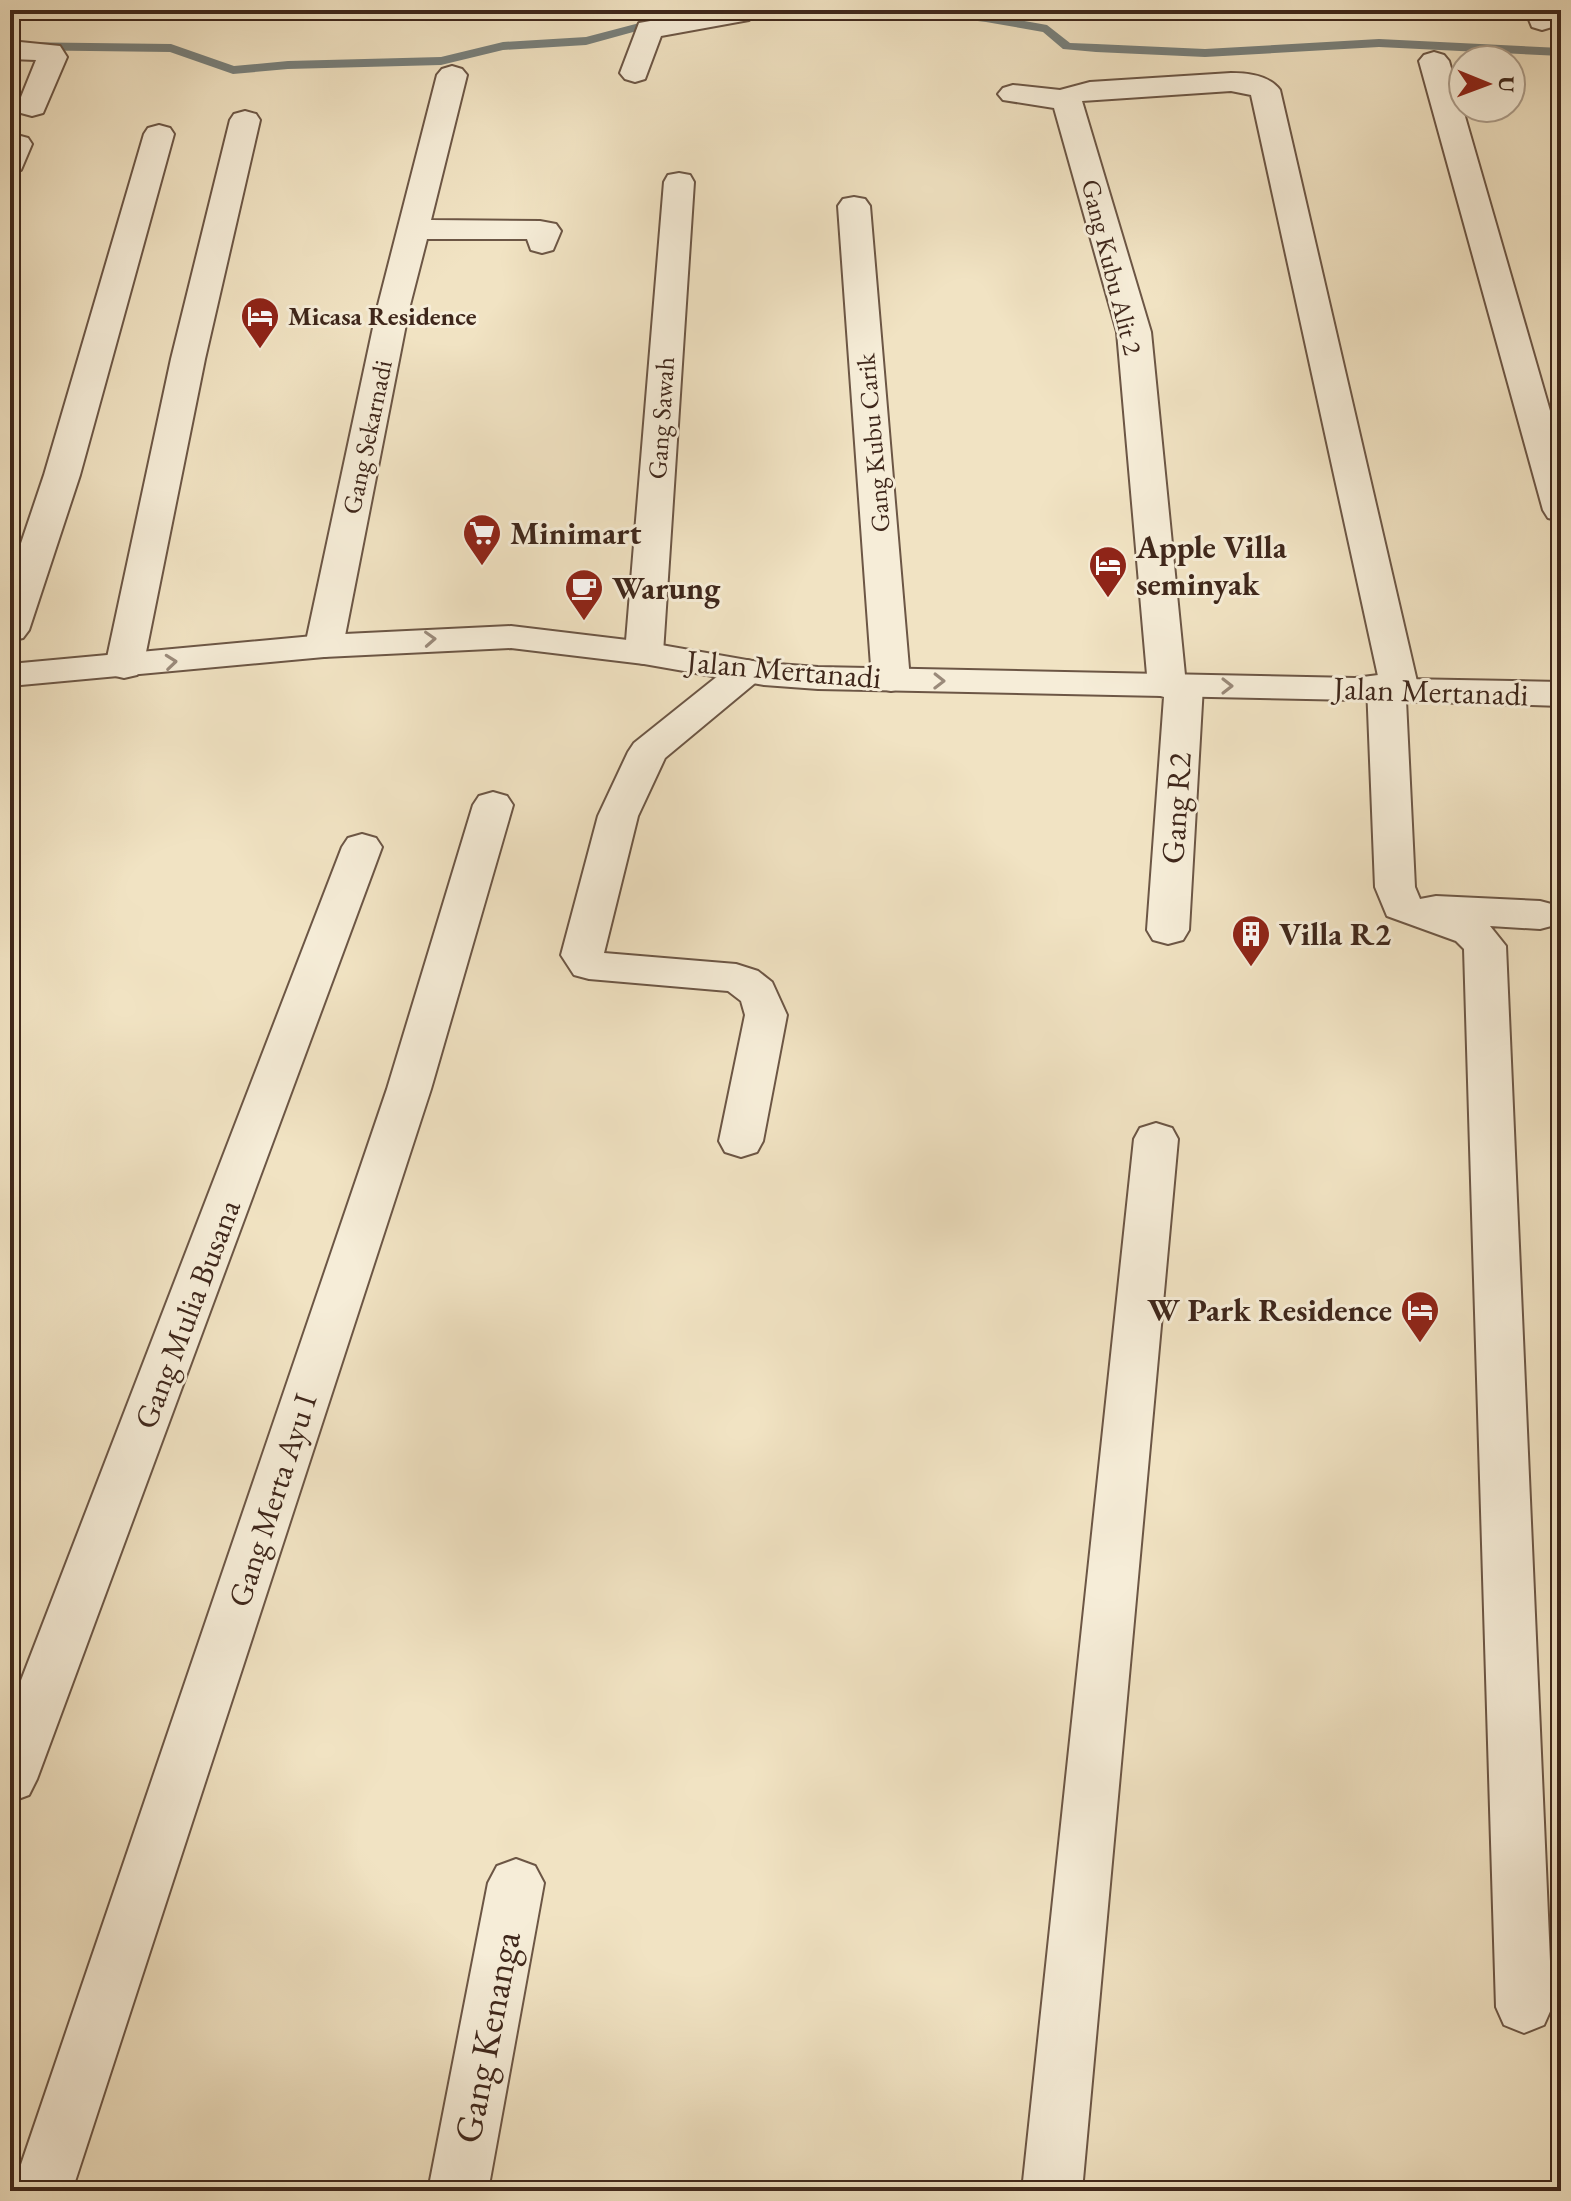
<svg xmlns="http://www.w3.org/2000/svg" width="1571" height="2201" font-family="'EB Garamond',serif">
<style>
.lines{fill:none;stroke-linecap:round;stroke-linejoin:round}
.stream{fill:#78807c;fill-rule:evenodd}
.minor-casing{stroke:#6c5645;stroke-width:4}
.tertiary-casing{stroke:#6c5645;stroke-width:4}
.minor{fill:#f6edd8;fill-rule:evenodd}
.tertiary{fill:#f6edd8;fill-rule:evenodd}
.oneway{stroke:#9a8a7a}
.labels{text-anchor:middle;stroke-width:6;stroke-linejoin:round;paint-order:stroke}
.far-street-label{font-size:26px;fill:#3f271b;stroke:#f6edd8}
.far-poi-label{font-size:26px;font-weight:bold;fill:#3f271b;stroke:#f6edd8;text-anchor:start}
.poi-label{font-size:32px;font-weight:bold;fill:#3f271b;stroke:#f6edd8;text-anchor:start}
.street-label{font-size:32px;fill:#3f271b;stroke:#f6edd8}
.near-street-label{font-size:38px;fill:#3f271b;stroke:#f6edd8}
</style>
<rect width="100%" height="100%" fill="#f1e3c3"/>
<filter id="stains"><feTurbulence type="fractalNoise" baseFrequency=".0025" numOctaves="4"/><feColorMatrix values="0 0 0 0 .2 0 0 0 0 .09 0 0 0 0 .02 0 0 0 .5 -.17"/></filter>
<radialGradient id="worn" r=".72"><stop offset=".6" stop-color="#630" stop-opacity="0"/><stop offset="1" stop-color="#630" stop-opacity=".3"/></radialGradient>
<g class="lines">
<path class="stream" d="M 689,10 L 775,10 L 769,13 L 695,15 L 586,45 L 503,50 L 441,65 L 288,69 L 233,74 L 170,52 L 10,50 L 10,42 L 171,44 L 234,66 L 288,61 L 441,57 L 503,42 L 586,37 Z
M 905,10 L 986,14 L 1047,25 L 1070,43 L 1096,44 L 1205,49 L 1379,39 L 1561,48 L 1561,56 L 1379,47 L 1205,57 L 1096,52 L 1063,49 L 1043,32 L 986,22 L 911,13 Z"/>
<defs>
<path id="minor" d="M 712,10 L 758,10 L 749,20 L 661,36 L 645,79 L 635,82 L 625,79 L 620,73 L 639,23 Z
M 1525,10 L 1553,10 L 1556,21 L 1552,27 L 1542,30 L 1532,27 Z
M 10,41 L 60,46 L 67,57 L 43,113 L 32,116 L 21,113 L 17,107 L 36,60 L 10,59 Z
M 1434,52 L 1444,55 L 1449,61 L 1561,449 L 1561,521 L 1548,518 L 1543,510 L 1419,61 L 1424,55 Z
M 452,66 L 462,69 L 467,75 L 431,220 L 540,221 L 556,224 L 561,231 L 553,250 L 542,253 L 531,250 L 527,239 L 427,239 L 409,309 L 343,646 L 337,654 L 324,657 L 311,654 L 305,646 L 377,309 L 437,75 L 442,69 Z
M 1231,73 C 1248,73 1269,75 1280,90 L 1419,690 L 1413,698 L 1406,700 L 1415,887 L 1420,899 L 1436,896 L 1540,901 L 1555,905 L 1561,915 L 1555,925 L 1540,929 L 1490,926 L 1506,946 L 1552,2007 L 1544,2025 L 1524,2033 L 1504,2025 L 1496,2007 L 1464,949 L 1456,941 L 1387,916 L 1375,887 L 1367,685 L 1373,677 L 1378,676 L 1251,95 L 1231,91 L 1082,101 L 1151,332 L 1185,675 L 1197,678 L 1203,686 L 1189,930 L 1183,940 L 1168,944 L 1153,940 L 1147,930 L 1164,697 L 1154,694 L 1148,686 L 1117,332 L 1054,108 L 1003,100 L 998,94 L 1003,88 L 1013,85 L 1060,90 L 1090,82 Z
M 245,111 L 256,114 L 260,120 L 205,359 L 143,667 L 137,675 L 124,678 L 111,675 L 105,667 L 171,359 L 230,120 L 234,114 Z
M 159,125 L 170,128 L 174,134 L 80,475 L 29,630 L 23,638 L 10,641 L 10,576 L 44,475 L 144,134 L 148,128 Z
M 17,135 L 28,138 L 32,144 L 21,170 L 10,172 L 10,137 Z
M 679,173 L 690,175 L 694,182 L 663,653 L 657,661 L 644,664 L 631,661 L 625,653 L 664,182 L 668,175 Z
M 854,197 L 865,199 L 870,206 L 910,680 L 904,688 L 891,691 L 878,688 L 872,680 L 838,206 L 843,199 Z
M 747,660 L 760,663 L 766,671 L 760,679 L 665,758 L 638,816 L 604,953 L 736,964 L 758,971 L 772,982 L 787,1015 L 763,1141 L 757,1152 L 741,1157 L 725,1152 L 719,1141 L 745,1015 L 741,1001 L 728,991 L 589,979 L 574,975 L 561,955 L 598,816 L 628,752 L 634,743 L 734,663 Z
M 493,792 L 507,796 L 513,805 L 431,1089 L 72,2191 L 12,2191 L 387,1089 L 473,805 L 479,796 Z
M 362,834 L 376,838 L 382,847 L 37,1779 L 29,1795 L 10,1802 L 10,1709 L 342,847 L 348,838 Z
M 1156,1123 L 1172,1128 L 1178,1139 L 1082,2191 L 1022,2191 L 1134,1139 L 1140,1128 Z
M 516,1859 L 535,1866 L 544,1883 L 488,2191 L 428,2191 L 488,1883 L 497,1866 Z"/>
<path id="tertiary" d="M 511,626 L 644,642 L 764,663 L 818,667 L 1355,678 L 1386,674 L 1404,679 L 1561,682 L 1561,706 L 1400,701 L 1383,697 L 1355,700 L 818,689 L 764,685 L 644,664 L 511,648 L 324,657 L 10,686 L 10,664 L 324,635 Z"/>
</defs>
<use href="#minor" class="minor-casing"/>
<use href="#tertiary" class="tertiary-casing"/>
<use href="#minor" class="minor"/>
<use href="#tertiary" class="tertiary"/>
</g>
<defs><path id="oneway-chevron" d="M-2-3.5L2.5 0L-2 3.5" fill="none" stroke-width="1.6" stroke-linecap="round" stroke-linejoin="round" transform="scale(2)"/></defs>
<g class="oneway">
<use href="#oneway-chevron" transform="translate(430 639) rotate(-3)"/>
<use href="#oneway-chevron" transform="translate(171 662) rotate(-6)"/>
<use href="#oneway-chevron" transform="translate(939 681) rotate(1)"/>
<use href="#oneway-chevron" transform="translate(1227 686)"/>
</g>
<defs>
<symbol id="hotel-pin" viewBox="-11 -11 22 30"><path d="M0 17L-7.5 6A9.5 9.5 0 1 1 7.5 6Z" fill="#8f2418" stroke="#f6edd8"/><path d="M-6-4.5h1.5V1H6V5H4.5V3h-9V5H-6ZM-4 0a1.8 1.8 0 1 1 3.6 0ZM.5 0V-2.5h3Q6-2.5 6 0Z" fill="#fff"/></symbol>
<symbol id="supermarket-pin" viewBox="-11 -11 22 30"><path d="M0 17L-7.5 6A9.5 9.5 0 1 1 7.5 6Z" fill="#8f2418" stroke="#f6edd8"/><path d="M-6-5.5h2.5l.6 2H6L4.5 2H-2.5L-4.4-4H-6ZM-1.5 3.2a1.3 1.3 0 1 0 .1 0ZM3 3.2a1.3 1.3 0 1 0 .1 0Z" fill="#fff"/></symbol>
<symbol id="cafe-pin" viewBox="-11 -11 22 30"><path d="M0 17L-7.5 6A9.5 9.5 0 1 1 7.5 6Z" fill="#8f2418" stroke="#f6edd8"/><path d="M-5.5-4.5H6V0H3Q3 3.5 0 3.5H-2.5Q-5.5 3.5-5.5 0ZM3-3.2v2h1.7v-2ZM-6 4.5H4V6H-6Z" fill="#fff"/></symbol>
<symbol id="building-pin" viewBox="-11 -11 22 30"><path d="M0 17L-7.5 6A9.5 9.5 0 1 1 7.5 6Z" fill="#8f2418" stroke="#f6edd8"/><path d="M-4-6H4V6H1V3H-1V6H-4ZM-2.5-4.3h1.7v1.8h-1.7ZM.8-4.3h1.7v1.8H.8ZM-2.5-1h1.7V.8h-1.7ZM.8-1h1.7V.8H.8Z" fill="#fff"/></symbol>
</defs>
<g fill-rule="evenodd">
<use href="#hotel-pin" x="238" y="294" width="44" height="60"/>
<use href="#supermarket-pin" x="460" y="511" width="44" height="60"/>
<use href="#hotel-pin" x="1086" y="543" width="44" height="60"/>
<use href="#cafe-pin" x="562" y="566" width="44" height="60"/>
<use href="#building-pin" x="1229" y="912" width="44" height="60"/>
<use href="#hotel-pin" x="1398" y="1288" width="44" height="60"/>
</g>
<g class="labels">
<g class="far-street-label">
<text transform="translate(1112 267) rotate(76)" y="9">Gang Kubu Alit 2</text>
<text transform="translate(661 418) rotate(-86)" y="9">Gang Sawah</text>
<text transform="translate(367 437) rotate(-78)" y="9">Gang Sekarnadi</text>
<text transform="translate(873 443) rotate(-95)" y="9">Gang Kubu Carik</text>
</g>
<g class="far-poi-label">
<text x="288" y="325">Micasa Residence</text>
</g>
<g class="poi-label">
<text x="510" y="544">Minimart</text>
<text x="1136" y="558">Apple Villa<tspan x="1136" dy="37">seminyak</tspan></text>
<text x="612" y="599">Warung</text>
<text x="1279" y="945">Villa R2</text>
<text x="1392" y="1321" text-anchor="end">W Park Residence</text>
</g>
<g class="street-label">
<text transform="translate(784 669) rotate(5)" y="11">Jalan Mertanadi</text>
<text transform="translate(1431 691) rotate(2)" y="11">Jalan Mertanadi</text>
<text transform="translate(1176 808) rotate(-86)" y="11">Gang R2</text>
<text transform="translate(187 1314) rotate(-69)" y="11">Gang Mulia Busana</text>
<text transform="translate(272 1500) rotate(-72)" y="11">Gang Merta Ayu I</text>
</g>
<g class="near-street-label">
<text transform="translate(487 2037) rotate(-79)" y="13">Gang Kenanga</text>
</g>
</g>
<rect width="1571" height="2201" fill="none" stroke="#f1e3c3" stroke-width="40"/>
<rect x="12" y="12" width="1547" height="2177" fill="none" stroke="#3f271b" stroke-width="4"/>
<rect x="20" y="20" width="1531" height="2161" fill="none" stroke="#3f271b" stroke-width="2"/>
<g transform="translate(1487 84) rotate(91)"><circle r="38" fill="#f6edd8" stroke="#ad9e8c" stroke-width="2"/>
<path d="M0-6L14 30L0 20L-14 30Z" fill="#8f2418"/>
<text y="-12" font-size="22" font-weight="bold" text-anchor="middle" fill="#3f271b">U</text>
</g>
<rect width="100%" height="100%" filter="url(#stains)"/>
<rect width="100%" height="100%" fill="url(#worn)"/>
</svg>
